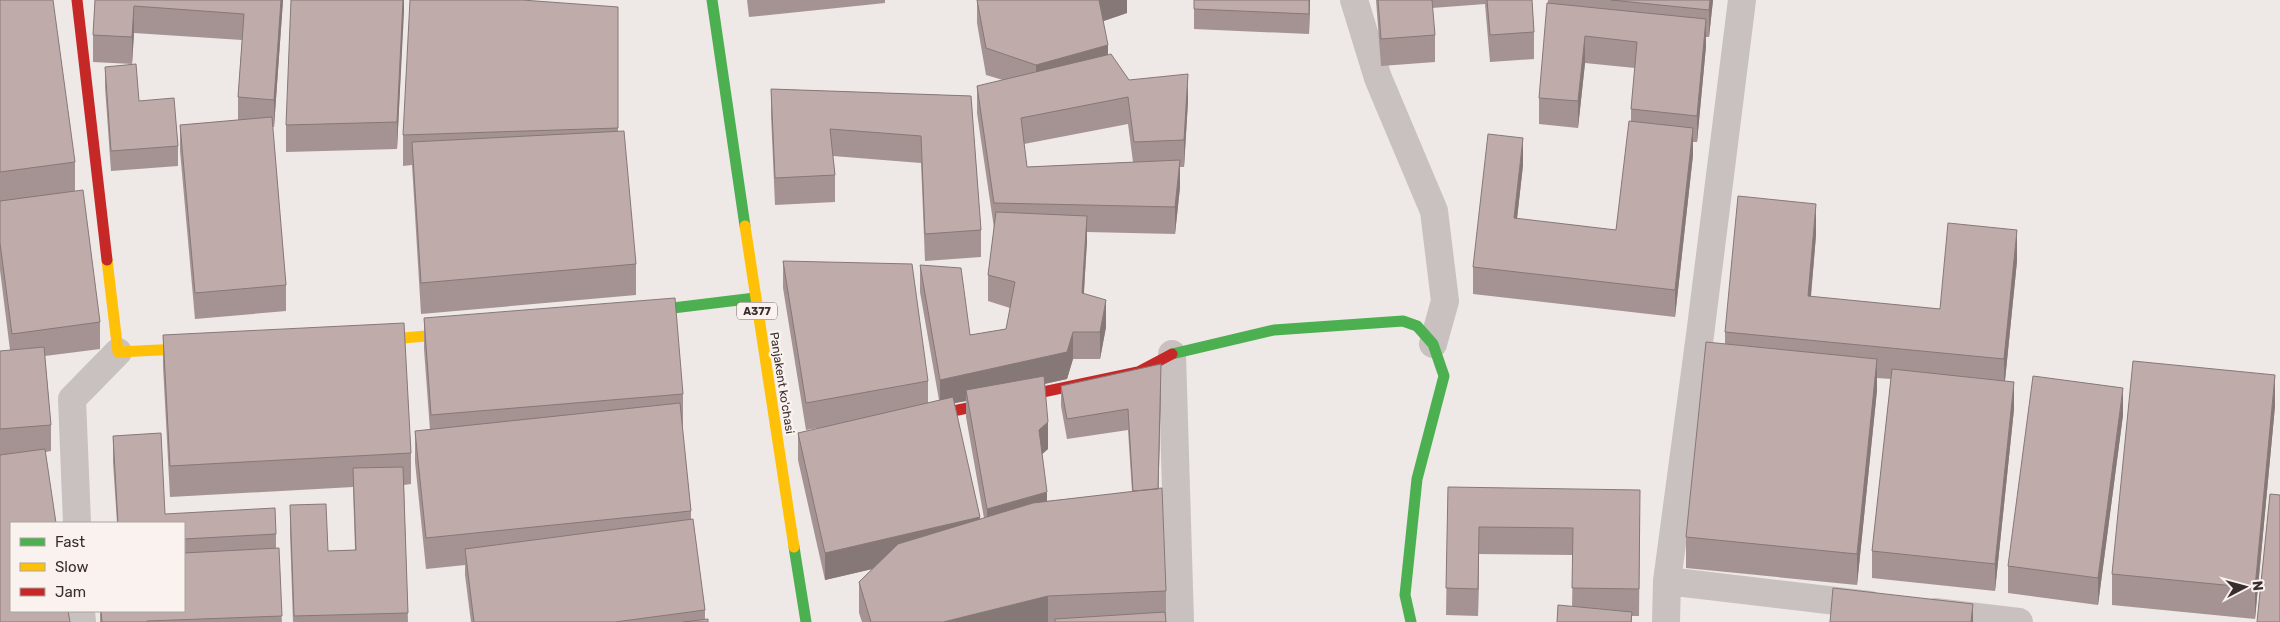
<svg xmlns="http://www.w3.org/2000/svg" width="2280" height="622" font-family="Rubik,sans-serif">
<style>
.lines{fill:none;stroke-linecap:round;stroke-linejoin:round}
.street{stroke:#c8c1bf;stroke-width:28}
.fast{stroke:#4caf50;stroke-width:11}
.slow{stroke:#ffc107;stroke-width:11}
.jam{stroke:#c62828;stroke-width:11}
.wall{fill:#a49392;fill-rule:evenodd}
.shaded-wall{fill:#867877}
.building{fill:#bfabaa;stroke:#867877}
.labels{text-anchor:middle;stroke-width:5;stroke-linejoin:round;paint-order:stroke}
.shield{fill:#f9f2ef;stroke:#736967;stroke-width:1}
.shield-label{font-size:11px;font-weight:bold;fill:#392e2d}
.street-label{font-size:12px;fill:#392e2d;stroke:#f9f2ef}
</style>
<rect width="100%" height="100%" fill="#eee8e6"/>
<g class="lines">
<path class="street" d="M 1354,0 L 1378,78 L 1434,211 L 1445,301 L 1433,344
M 1742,0 L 1700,335 L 1667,581 L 1870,605
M 1172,354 L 1180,622
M 77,523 L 72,399 L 118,352
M 81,611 L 82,622
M 1935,612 L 2019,622
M 1666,622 L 1667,581"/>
<path class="fast" d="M 712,0 L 745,226
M 640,312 L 755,298
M 1172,354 L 1274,330 L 1403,321 L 1417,326 L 1433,344 L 1444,376 L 1417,479 L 1405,595 L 1411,622
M 794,547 L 806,622"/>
<path class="slow" d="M 745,226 L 794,547
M 107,260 L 118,352 L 201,348
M 369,341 L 460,333"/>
<path class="jam" d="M 77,0 L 107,260
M 920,418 L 1138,372 L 1172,354"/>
</g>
<path class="wall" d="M 0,0 L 75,162 L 75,191 L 100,322 L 100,349 L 45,356 L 51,425 L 51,451 L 46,452 L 0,622 L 0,351 L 10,350 L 0,270 Z
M 95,0 L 283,0 L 274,127 L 272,127 L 286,285 L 286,311 L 195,319 L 180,151 L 180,125 L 238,120 L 238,97 L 242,40 L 134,33 L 132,64 L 93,62 L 93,35 Z
M 404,0 L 397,149 L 286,152 L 286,125 Z
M 747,0 L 885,0 L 885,3 L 749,17 Z
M 977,0 L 1127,0 L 1127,13 L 1103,21 L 1108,55 L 1129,80 L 1188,101 L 1184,167 L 1180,167 L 1180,187 L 1175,234 L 1087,232 L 1084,294 L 1106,327 L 1100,359 L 1073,359 L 1067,379 L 1045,384 L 1048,449 L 1042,454 L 1047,501 L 1132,492 L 1128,430 L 1067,439 L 1061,406 L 1061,386 L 1161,384 L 1158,489 L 1166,591 L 1166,622 L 862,622 L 859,613 L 859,582 L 872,569 L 825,580 L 798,460 L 798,433 L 824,427 L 806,430 L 783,288 L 783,261 L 928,381 L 928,403 L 939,400 L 920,292 L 920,265 L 970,335 L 1006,329 L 1010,308 L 988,301 L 988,275 L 994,228 L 977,113 L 977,86 L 1003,80 L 986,75 L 977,23 ZM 1128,124 L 1133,162 L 1027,167 L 1024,144 ZM 966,401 L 966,417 L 984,518 L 980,519 L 954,403 Z
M 1310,0 L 1309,34 L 1194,29 L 1194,9 Z
M 1376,0 L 1532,0 L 1534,32 L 1534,59 L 1490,62 L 1485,4 L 1432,8 L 1435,35 L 1435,62 L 1381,66 Z
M 1548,0 L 1713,0 L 1709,37 L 1706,37 L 1706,46 L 1697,142 L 1693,142 L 1693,155 L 1675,317 L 1473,294 L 1473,267 L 1523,165 L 1517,219 L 1616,230 L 1631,121 L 1631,109 L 1635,68 L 1585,63 L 1578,128 L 1539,124 L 1539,98 Z
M 618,7 L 618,131 L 636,264 L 636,295 L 421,314 L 412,165 L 403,166 L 403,135 Z
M 105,67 L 139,101 L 178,146 L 178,166 L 111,171 L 105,87 Z
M 771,89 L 971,96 L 981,230 L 981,257 L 925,261 L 921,163 L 833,156 L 835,175 L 835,202 L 775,205 L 771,115 Z
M 1816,235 L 1811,297 L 1940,309 L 2017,261 L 2005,381 L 2014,409 L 1995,591 L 1872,578 L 1872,551 L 1891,379 L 1877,378 L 1877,390 L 1857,585 L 1686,568 L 1686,537 L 1725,344 L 1725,332 Z
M 424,318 L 683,394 L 683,425 L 682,426 L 691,511 L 691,520 L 705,610 L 705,620 L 708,622 L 471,622 L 465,575 L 465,565 L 426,569 L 415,462 L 415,431 L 430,430 L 424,349 Z
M 163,335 L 411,453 L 411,484 L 404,485 L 408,622 L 293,622 L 290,532 L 290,505 L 328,551 L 355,550 L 353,487 L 170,497 L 163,366 Z
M 2275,406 L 2255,619 L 2112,605 L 2112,574 Z
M 2123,415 L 2098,605 L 2008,593 L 2008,566 Z
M 113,436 L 165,514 L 276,534 L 276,549 L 282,622 L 100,622 L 100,611 L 184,611 L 184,523 L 117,523 L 113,462 Z
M 1448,487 L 1640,517 L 1639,616 L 1632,616 L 1632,622 L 1572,607 L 1573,555 L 1479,554 L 1478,616 L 1446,615 Z"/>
<path class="shaded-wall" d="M 281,0 L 283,0 L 274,127 L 274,100 Z
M 403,0 L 404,0 L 404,12 L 397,149 L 397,122 Z
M 1098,0 L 1127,0 L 1127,13 L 1098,23 Z
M 1309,0 L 1310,0 L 1309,34 Z
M 1710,0 L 1713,0 L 1709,37 L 1709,10 Z
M 134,6 L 134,33 L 132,64 L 132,37 Z
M 1706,19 L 1706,46 L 1697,142 L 1697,116 Z
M 1585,36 L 1585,63 L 1578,128 L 1578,101 Z
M 1108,45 L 1108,72 L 1036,92 L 1036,65 Z
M 1188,74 L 1188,101 L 1184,167 L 1184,140 Z
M 1693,128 L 1693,155 L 1675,317 L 1675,290 Z
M 1523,138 L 1523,165 L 1514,245 L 1514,218 Z
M 1180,160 L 1180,187 L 1175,234 L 1175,207 Z
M 1816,204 L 1816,235 L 1808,327 L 1808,296 Z
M 1087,216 L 1087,243 L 1082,320 L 1082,293 Z
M 2017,230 L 2017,261 L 2004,390 L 2004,359 Z
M 1106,300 L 1106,327 L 1100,359 L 1100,332 Z
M 1073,332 L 1073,359 L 1067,379 L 968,400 L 966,390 L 966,401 L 940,406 L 940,380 Z
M 1877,359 L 1877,390 L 1857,585 L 1857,554 Z
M 1161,364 L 1161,384 L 1158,510 L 1158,489 Z
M 2275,375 L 2275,406 L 2255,619 L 2255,588 Z
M 2014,382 L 2014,409 L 1995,591 L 1995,564 Z
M 2123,388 L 2123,415 L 2098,605 L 2098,578 Z
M 1048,422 L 1048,449 L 1039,457 L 1039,430 Z
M 1047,492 L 1047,519 L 987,536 L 987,509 Z
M 980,517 L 980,544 L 825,580 L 825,553 Z
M 1479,527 L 1479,554 L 1478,616 L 1478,589 Z
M 1048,596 L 1048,622 L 943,622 Z
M 1973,604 L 1973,622 L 1971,622 Z"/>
<path class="building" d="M 0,0 L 53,0 L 75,162 L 0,172 Z
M 95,0 L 281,0 L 274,100 L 238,97 L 244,14 L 134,6 L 132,37 L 93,35 Z
M 291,0 L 403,0 L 397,122 L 286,125 Z
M 410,0 L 522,0 L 618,7 L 618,128 L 403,135 Z
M 977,0 L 1099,0 L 1108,45 L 1036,65 L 986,48 Z
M 1194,0 L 1309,0 L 1309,14 L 1194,9 Z
M 1378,0 L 1432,0 L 1435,35 L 1381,39 Z
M 1487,0 L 1532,0 L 1534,32 L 1490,35 Z
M 1611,0 L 1710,0 L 1709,10 Z
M 1547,3 L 1706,19 L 1697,116 L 1631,109 L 1637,42 L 1585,36 L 1578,101 L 1539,98 Z
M 1111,54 L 1129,80 L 1188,74 L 1184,140 L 1134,142 L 1128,97 L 1021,118 L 1027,167 L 1180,160 L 1175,207 L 994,203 L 977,86 Z
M 136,64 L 139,101 L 174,98 L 178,146 L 111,151 L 105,67 Z
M 771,89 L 971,96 L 981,230 L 925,234 L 921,136 L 830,129 L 835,175 L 775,178 Z
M 272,117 L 286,285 L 195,293 L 180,125 Z
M 1629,121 L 1693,128 L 1675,290 L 1473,267 L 1488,134 L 1523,138 L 1514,218 L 1616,230 Z
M 624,131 L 636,264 L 421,283 L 412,142 Z
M 83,190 L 100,322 L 12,334 L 0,243 L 0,201 Z
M 1738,196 L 1816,204 L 1808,296 L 1940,309 L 1948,223 L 2017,230 L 2004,359 L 1725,332 Z
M 996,212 L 1087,216 L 1082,293 L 1106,300 L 1100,332 L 1073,332 L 1067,352 L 940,380 L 920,265 L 961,268 L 970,335 L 1006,329 L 1015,282 L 988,275 Z
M 783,261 L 912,264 L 928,381 L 806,403 Z
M 675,298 L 683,394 L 431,415 L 424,318 Z
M 404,323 L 411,453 L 170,466 L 163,335 Z
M 1706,342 L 1877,359 L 1857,554 L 1686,537 Z
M 44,347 L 51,425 L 0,429 L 0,351 Z
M 2133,361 L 2275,375 L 2255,588 L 2112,574 Z
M 1161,364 L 1158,489 L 1133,491 L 1128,409 L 1067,419 L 1061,386 Z
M 1892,369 L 2014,382 L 1995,564 L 1872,551 Z
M 1044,376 L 1048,422 L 1039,430 L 1047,492 L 987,509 L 966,390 Z
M 2033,376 L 2123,388 L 2098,578 L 2008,566 Z
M 953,397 L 980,517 L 825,553 L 798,433 Z
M 680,403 L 691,511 L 426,538 L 415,431 Z
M 161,433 L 165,514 L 275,508 L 276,534 L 184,539 L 184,523 L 118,523 L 113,436 Z
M 45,449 L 56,523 L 11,523 L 11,611 L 68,611 L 70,622 L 0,622 L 0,455 Z
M 403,467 L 408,613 L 294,616 L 290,505 L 326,504 L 328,551 L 356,550 L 353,468 Z
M 1448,487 L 1640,490 L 1639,589 L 1572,588 L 1573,528 L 1479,527 L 1478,589 L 1446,588 Z
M 1162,488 L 1166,591 L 1048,596 L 943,622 L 871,622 L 859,582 L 898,544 L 1033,503 Z
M 2270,494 L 2280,495 L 2280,622 L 2257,622 Z
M 693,519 L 705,610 L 615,622 L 474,622 L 465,549 Z
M 279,548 L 282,616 L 147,621 L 147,622 L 102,622 L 101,611 L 184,611 L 184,553 Z
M 1833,588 L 1973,604 L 1971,622 L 1830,622 Z
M 1558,605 L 1632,612 L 1631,622 L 1557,622 Z
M 1165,612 L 1166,622 L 1055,622 L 1055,619 Z
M 708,619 L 708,622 L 683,622 Z"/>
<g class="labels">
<rect class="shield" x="737" y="302.5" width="40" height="17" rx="4"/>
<g class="shield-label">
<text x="757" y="315">A377</text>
</g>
<g class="street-label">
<text transform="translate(782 383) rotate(81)" y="4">Panjakent ko'chasi</text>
</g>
</g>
<rect x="10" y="522" width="175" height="90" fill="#f9f2ef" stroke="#aca4a1"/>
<rect x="20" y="538" width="25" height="8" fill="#4caf50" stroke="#aca4a1"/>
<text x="55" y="547" font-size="15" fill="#392e2d">Fast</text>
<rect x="20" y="563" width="25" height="8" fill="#ffc107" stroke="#aca4a1"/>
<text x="55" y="572" font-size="15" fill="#392e2d">Slow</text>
<rect x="20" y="588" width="25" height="8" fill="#c62828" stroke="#aca4a1"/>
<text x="55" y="597" font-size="15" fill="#392e2d">Jam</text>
<g transform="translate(2245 587) rotate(84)" stroke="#f9f2ef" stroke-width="4" paint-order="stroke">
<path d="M0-4L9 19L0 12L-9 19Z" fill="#392e2d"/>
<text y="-8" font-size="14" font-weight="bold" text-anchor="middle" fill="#392e2d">N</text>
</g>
</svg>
